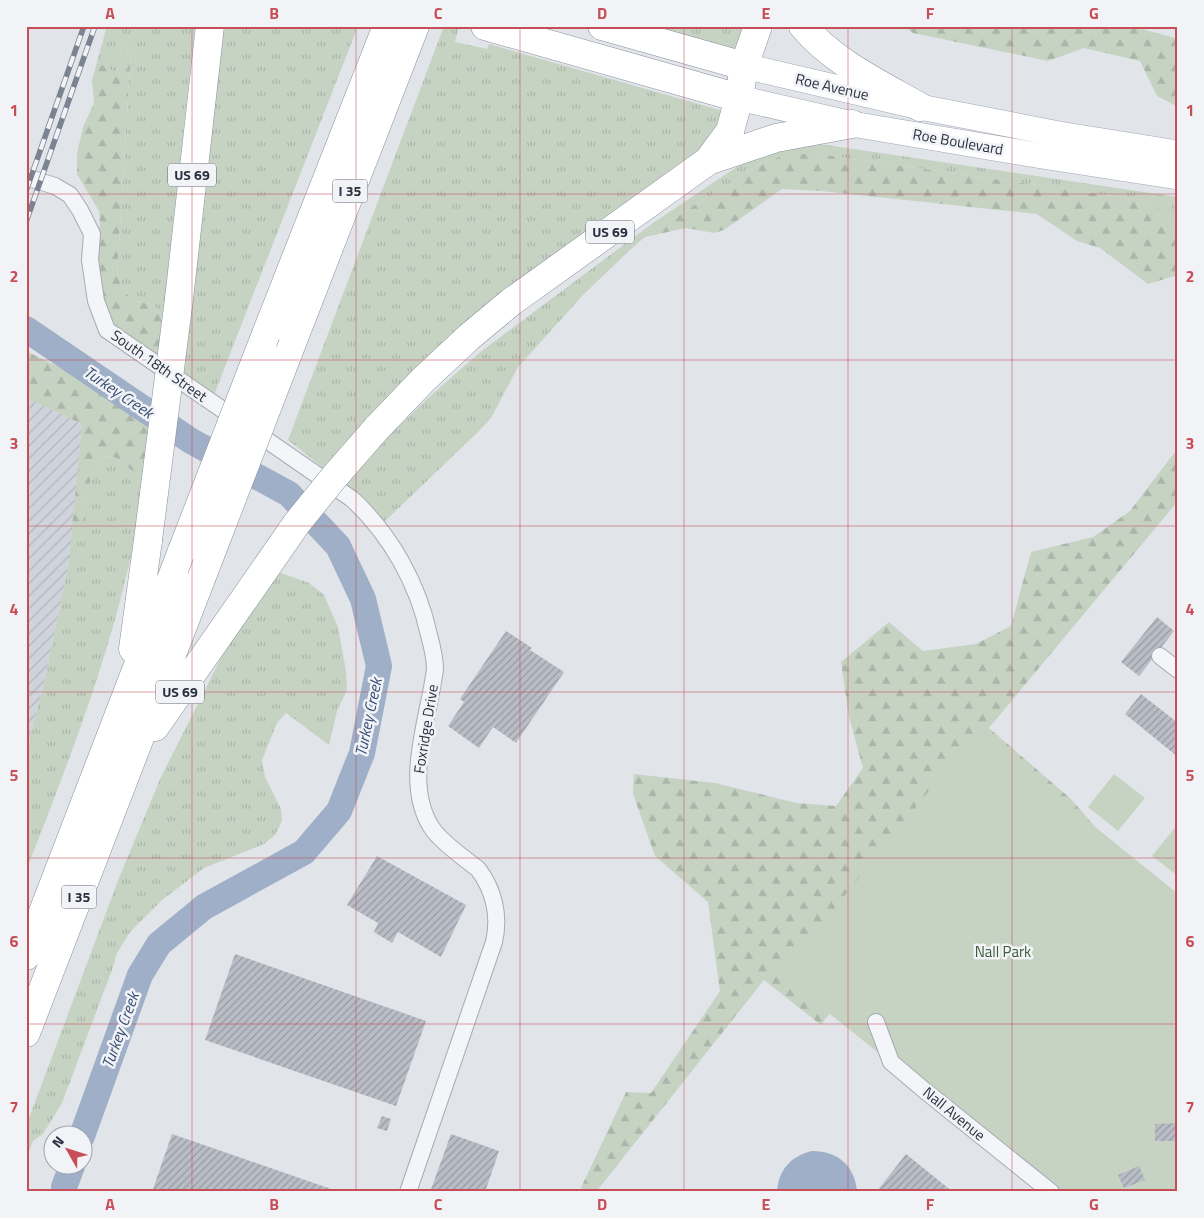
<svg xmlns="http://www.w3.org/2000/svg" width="1204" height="1218" font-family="'Titillium Web',sans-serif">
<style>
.industrial{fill:url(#industrial-furrows)}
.grass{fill:url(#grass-tufts)}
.forest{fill:url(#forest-firs)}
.park{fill:#c6d3c3}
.water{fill:#9eafc7}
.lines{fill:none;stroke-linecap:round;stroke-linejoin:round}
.river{stroke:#9eafc7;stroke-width:26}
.building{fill:url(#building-hatch)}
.street-casing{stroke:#a6abb3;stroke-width:18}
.primary-casing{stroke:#a1a8b4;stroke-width:26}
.highway-casing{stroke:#89909f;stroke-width:29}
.street{stroke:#f4f5f8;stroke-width:16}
.primary{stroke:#fff;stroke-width:25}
.highway{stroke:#fff;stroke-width:28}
.rail-casing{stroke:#7b8292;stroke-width:5.5}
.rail{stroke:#f1f3f7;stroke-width:4;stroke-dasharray:11;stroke-linecap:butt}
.highway-bridge-casing{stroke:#89909f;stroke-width:29;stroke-linecap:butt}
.highway-bridge{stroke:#fff;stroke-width:28}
.grid{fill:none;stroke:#c74d57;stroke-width:1;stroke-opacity:0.55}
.labels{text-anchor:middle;stroke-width:5;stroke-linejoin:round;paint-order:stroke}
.shield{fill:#f1f3f7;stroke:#666b77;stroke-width:1}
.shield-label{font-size:14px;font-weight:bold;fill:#2a3140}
.street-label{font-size:15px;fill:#2a3140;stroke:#f1f3f7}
.park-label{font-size:15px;fill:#3d5b38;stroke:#f1f3f7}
.water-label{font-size:16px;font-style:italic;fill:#364d72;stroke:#f1f3f7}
.neatline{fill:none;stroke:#c74d57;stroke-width:2}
.grid-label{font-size:16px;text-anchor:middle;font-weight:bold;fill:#c74d57}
</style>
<defs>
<pattern id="industrial-furrows" width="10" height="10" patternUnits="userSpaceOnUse" patternTransform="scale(1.25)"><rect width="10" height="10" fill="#cfd3db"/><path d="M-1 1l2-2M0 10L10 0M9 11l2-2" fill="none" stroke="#b2b6bd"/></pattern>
<pattern id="grass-tufts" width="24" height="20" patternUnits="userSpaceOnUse" patternTransform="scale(1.25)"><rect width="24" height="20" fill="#c6d3c3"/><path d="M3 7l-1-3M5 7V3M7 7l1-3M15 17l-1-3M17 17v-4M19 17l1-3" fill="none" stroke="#aab6a9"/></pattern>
<pattern id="forest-firs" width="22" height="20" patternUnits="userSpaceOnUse" patternTransform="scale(1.25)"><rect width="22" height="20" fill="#c6d3c3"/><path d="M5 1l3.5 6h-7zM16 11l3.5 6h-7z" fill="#aab6a9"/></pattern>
<pattern id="building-hatch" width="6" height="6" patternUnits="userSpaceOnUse" patternTransform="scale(1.25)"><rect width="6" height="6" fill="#b9bdc6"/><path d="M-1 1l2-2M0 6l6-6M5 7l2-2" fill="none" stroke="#979aa2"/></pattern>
</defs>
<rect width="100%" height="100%" fill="#e1e4e9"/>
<path class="industrial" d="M 26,398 L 82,424 L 69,562 L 44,684 L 26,751 Z"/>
<path class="grass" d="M 107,26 L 195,26 L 163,314 L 153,305 L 137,301 L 129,296 L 122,287 L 117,274 L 131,51 L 122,46 L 117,73 L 97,62 Z
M 219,26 L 358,26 L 214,395 L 179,371 Z
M 444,26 L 459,26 L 455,42 L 487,49 L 489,44 L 723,111 L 715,132 L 705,148 L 326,470 L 288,440 Z
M 653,26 L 746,26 L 734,49 Z
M 820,144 L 1178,197 L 1178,235 C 1173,215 1159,209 1142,200 L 818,154 L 788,154 L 762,163 L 645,237 L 631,249 L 583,295 L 518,367 L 491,418 L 479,431 L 382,524 L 344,484 L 370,454 L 428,398 L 479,353 L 653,223 L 747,160 L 772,151 Z
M 104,456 L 115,457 L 144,480 C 139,514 134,548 125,581 C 101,680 63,776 26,871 L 26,751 L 44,684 L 69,562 L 72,528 L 82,519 L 91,477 Z
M 278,572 L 309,583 L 324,595 L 338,627 L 346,671 L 347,690 L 337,711 L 329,745 L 286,713 L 277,723 L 262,760 L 265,777 L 281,809 L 282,821 L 275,835 L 264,844 L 204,868 L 162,900 L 130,932 L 117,953 L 112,970 L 62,1103 L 43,1134 L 33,1141 L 26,1159 L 26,1126 L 119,878 L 161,777 L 222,656 Z"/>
<path class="forest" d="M 904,26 L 1132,26 L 1178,39 L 1178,107 L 1157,96 L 1140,61 L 1084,48 L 1048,61 L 913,33 Z
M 122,46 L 131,51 L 117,274 L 122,287 L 129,296 L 137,301 L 153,305 L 163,314 L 158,357 L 120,331 L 105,311 L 97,267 L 97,245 L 100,223 L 99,211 L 77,174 L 77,154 L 83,127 L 94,103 L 92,80 L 97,62 L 117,73 Z
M 788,154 L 818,154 L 1142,200 C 1149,204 1157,207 1163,211 C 1183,226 1178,252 1178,275 L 1148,284 L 1100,248 L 1077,241 L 1037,214 L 821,191 L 782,189 L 724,230 L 714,233 L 686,228 L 645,237 L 762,163 Z
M 26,351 L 63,369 L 150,427 L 144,480 L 115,457 L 104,456 L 91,477 L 82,520 L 72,528 L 82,424 L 26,398 Z
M 1178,448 L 1178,501 L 989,728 L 1071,799 L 1124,860 L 862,970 L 821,1025 L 764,980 L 596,1192 L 579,1192 L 626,1092 L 651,1093 L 720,991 L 708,902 L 655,856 L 633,794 L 634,774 L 715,783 L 796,803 L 836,806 L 863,768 L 849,717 L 841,662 L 889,622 L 923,651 L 976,644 L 1011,626 L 1031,552 L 1093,537 L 1130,511 Z"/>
<path class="park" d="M 977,731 L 1178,894 L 1178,1192 L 1053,1192 L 781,975 Z
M 1114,774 L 1145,798 L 1118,831 L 1088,807 Z
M 1178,824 L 1178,876 L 1152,856 Z"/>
<path class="water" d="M 812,1151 C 838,1151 855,1166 857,1192 L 777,1192 C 778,1170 791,1156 812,1151 Z"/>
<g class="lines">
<path class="river" d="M 26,329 L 191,441 L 289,494 L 338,546 L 363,599 L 379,666 L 362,753 L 339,811 L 304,852 L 204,907 L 159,944 L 140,975 L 82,1136
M 65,1192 L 64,1187 L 72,1166"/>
</g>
<path class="building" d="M 1157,617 L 1174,631 L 1139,676 L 1121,662 Z
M 506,631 L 532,648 L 530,650 L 564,672 L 516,743 L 493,727 L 479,748 L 448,726 L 464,702 L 460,699 Z
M 1141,694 L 1178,723 L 1178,757 L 1125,714 Z
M 377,856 L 466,905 L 441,957 L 398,932 L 392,943 L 374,932 L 378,923 L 347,905 Z
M 235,954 L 426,1021 L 396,1106 L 205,1040 Z
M 382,1116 L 391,1119 L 387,1131 L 377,1128 Z
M 1178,1123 L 1178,1141 L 1155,1141 L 1155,1124 Z
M 172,1134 L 337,1191 L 337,1192 L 152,1192 Z
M 451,1134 L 499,1151 L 485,1192 L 430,1192 Z
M 906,1154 L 953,1192 L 878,1192 L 877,1191 Z
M 1139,1166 L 1145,1180 L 1124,1188 L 1118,1175 Z"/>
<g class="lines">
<defs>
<path id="street" d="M 26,177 L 55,186 L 70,195 L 80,210 L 92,234 L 90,260 L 96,301 L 107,330 L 352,499 C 391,535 418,584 429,635 C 432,646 435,658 435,669 C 429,719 401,786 434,831 C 446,846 463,857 478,869 C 494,890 500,916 494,942 L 408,1192
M 1160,656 L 1178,670
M 876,1022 L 891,1062 L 924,1090 L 1051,1192"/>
<path id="primary" d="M 744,66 L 920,107 L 1059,134 L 1178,153
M 739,98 L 852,124 L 1042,156 L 1178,177"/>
<path id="highway" d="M 485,26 L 739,98
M 602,26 L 744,66
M 803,26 C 833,62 880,84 920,107
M 708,161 L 730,131 L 739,98 L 744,66 L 758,26
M 179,299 L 210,26
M 266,334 L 387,26
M 287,356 L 415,26
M 377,428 L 423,380 L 469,337 L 511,302 L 708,161 L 776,138 L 852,124
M 133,649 L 148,540
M 155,727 L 254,585
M 26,956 L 182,551
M 26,1033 L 201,579"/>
</defs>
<use href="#street" class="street-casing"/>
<use href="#primary" class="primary-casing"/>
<use href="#highway" class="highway-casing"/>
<use href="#street" class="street"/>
<use href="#primary" class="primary"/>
<use href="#highway" class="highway"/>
<defs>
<path id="rail" d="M 26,191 L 84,26
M 26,222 L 95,26"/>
</defs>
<use href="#rail" class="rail-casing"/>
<use href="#rail" class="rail"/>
<defs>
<path id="highway-bridge" d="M 148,540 L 179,299
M 182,551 L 266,334
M 201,579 L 287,356
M 254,585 L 297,523 L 335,476 L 377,428"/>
</defs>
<use href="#highway-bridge" class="highway-bridge-casing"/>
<use href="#highway-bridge" class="highway-bridge"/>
</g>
<path class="grid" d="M 192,26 L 192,1192M 356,26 L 356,1192M 520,26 L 520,1192M 684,26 L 684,1192M 848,26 L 848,1192M 1012,26 L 1012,1192M 26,194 L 1178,194M 26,360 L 1178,360M 26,526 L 1178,526M 26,692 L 1178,692M 26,858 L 1178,858M 26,1024 L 1178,1024"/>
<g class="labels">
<g class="shield">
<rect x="168" y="163.5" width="48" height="23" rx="4"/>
<rect x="332.5" y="179.5" width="35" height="23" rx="4"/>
<rect x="586" y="220.5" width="48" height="23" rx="4"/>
<rect x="156" y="680.5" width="48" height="23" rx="4"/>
<rect x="61.5" y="885.5" width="35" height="23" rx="4"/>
</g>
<g class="shield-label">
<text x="192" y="180">US 69</text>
<text x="350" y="196">I 35</text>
<text x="610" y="237">US 69</text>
<text x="180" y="697">US 69</text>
<text x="79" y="902">I 35</text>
</g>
<g class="street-label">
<text transform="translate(832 87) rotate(13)" y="5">Roe Avenue</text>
<text transform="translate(958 142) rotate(10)" y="5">Roe Boulevard</text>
<text transform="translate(159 366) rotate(35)" y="5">South 18th Street</text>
<text transform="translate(426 729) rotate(-81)" y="5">Foxridge Drive</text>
<text transform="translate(954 1114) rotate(39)" y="5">Nall Avenue</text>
</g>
<g class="park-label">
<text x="1003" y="957">Nall Park</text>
</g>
<g class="water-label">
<text transform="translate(119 392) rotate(34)" y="6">Turkey Creek</text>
<text transform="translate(368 717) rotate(-78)" y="6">Turkey Creek</text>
<text transform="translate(120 1030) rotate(-70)" y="6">Turkey Creek</text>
</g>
</g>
<rect width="1204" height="1218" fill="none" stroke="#f1f3f7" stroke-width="55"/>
<g transform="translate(68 1150) rotate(309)"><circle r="24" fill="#f1f3f7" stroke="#a1a5ae"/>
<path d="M0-4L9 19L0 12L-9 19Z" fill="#c74d57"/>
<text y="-8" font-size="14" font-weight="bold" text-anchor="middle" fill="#2a3140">N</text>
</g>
<rect x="28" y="28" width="1148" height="1162" class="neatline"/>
<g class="grid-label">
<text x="110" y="19">A</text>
<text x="274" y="19">B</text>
<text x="438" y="19">C</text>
<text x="602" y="19">D</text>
<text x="766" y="19">E</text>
<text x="930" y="19">F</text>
<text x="1094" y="19">G</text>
<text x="14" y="116">1</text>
<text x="1190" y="116">1</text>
<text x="14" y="282">2</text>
<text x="1190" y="282">2</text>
<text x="14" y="449">3</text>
<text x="1190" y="449">3</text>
<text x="14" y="615">4</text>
<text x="1190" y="615">4</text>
<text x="14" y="781">5</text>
<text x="1190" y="781">5</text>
<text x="14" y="947">6</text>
<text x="1190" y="947">6</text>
<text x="14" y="1113">7</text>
<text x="1190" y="1113">7</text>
<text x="110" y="1210">A</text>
<text x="274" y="1210">B</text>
<text x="438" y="1210">C</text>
<text x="602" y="1210">D</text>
<text x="766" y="1210">E</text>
<text x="930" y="1210">F</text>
<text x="1094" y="1210">G</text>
</g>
</svg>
